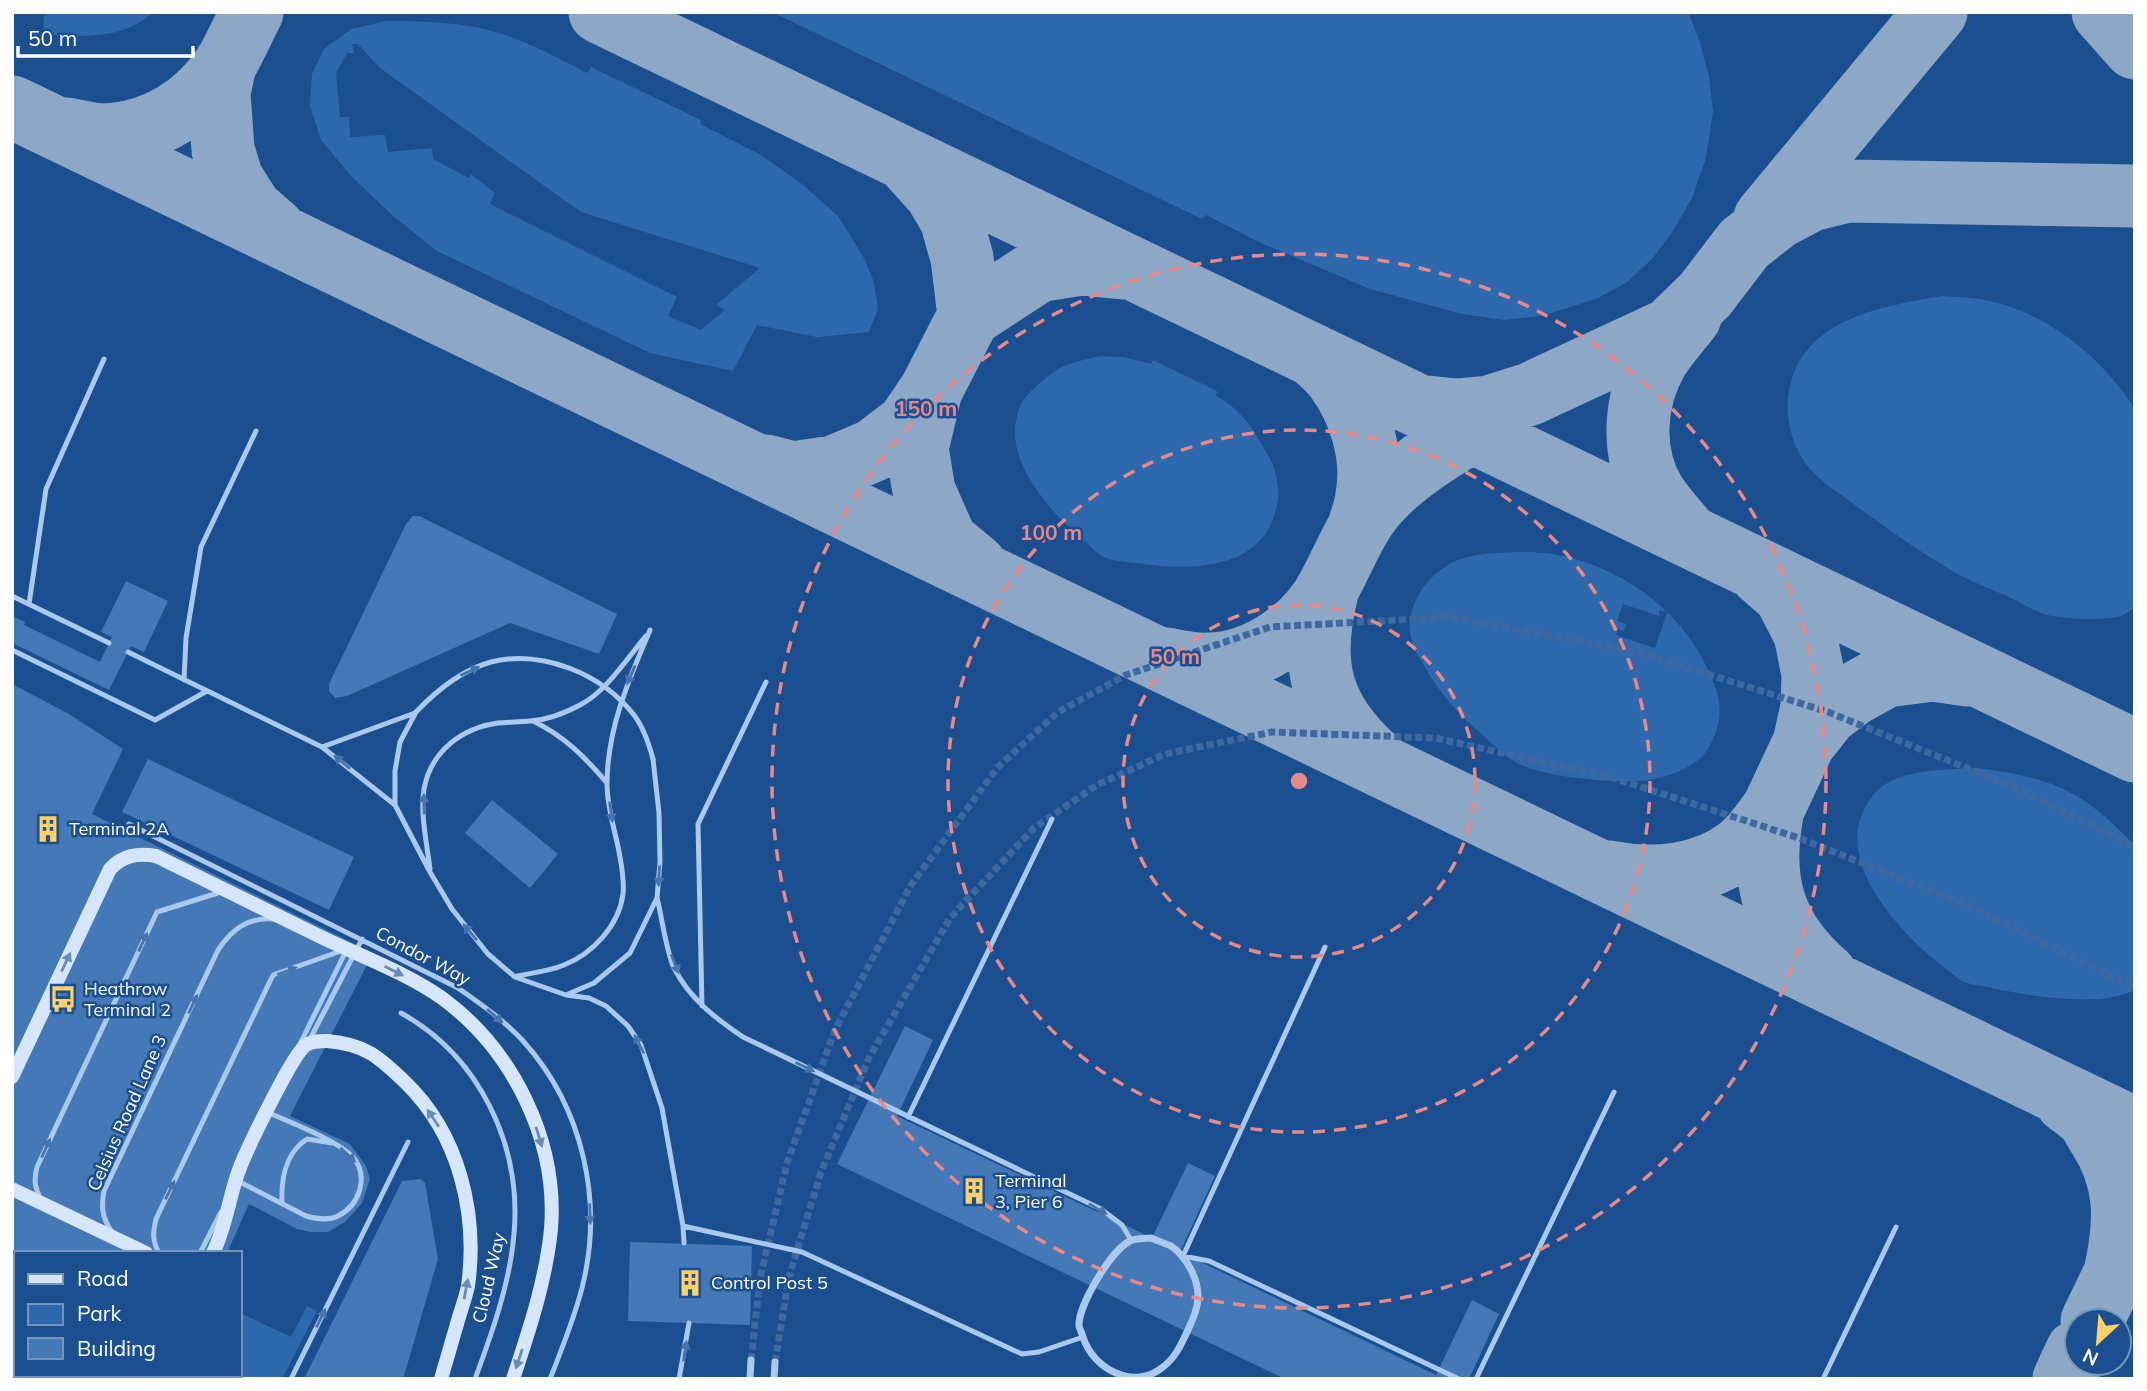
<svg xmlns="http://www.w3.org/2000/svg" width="2147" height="1391" font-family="Mulish,sans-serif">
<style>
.green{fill:#2e69ad;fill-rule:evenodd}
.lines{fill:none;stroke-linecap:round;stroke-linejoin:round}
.taxiway{stroke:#8da7c7;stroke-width:63}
.building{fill:#4478b7}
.street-tunnel{stroke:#3d69a0;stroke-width:7;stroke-dasharray:7 3.5;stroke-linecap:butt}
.lane{stroke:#a9c9ee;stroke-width:5}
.street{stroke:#a9c9ee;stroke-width:7}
.secondary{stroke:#d6e6fa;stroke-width:14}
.lane-bridge{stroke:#a9c9ee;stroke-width:5}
.secondary-bridge{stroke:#d6e6fa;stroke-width:14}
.oneway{fill:#4674ac}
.oneway2{fill:#668bba}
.ring{fill:none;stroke:#e88989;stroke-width:3.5;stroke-dasharray:12 9}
.labels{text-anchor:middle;stroke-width:5;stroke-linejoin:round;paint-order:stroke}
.poi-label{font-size:18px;fill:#fff;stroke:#1b4f8f;text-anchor:start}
.street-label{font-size:18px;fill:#fff;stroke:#1b4f8f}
.centre{fill:#e88989;stroke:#1b4f8f;stroke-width:3.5}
.ring-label{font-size:21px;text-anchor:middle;font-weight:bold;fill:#e88989;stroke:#1b4f8f;stroke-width:5;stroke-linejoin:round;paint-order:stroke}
</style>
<rect width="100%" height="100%" fill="#1b4f8f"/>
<path class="green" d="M 53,12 L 153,12 C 125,40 80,37 43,34 L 44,16 Z
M 772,12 L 1688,12 L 1700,42 L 1709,77 L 1713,111 L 1706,158 L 1692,198 L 1673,231 L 1653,258 L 1626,283 L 1596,299 L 1541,316 L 1504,320 L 1462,314 L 1370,289 L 1261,243 L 1206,215 L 1202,219 Z
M 386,21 C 422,21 464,22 499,33 C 530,43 558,58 587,73 L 591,67 L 701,120 L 700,124 L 759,154 L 802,184 L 838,216 L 864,258 L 874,282 L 878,309 L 869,332 L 817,337 L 757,325 L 733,371 L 650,353 L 437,251 L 392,215 L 351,176 L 321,140 L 310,106 L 312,74 L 324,49 L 351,29 ZM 352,44 L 358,44 L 380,68 L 581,212 L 760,268 L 716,305 L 725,310 L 701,330 L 668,316 L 677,297 L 490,204 L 495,193 L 471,174 L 469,178 L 433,159 L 432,148 L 388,152 L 385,135 L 350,137 L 349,117 L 340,117 L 336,73 L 347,53 L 354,53 Z
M 1942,296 C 1956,297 1971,297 1985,300 C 2047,312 2100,356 2134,407 L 2135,608 C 2130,610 2126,614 2121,616 C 2107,621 2062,619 2047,615 C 2034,611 2021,603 2009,597 C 1991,589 1972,582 1956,573 C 1922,553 1890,531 1859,508 C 1841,494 1820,482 1806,464 C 1792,444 1786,422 1788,399 C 1796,320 1878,307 1942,296 Z
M 1100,356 L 1124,357 L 1151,364 L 1153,360 L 1217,391 L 1216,396 C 1243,410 1256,433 1270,459 C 1277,472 1280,490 1277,505 C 1265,569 1196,571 1143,564 C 1131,562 1113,562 1102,556 C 1098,554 1093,549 1090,546 C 1072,531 1056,516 1042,497 C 1027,477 1014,455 1015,429 C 1015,422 1018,411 1021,404 C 1026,393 1053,371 1064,366 C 1076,361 1088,359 1100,356 Z
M 1516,552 C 1528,552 1541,552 1553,554 C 1620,566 1680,608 1708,670 C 1721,698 1725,717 1710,745 C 1699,769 1661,780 1637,781 C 1606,782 1544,777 1517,763 C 1502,755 1489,740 1476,729 C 1454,710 1437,689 1423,664 C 1420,658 1415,652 1413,645 C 1401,610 1426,573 1458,560 C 1476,553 1498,553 1516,552 ZM 1623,604 L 1659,616 L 1660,610 L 1667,612 L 1655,648 L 1616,635 L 1618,629 L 1624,631 L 1626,624 L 1617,621 Z
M 1978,768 C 2055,779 2081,789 2135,846 L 2135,990 C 2124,995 2111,998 2099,999 C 2063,1001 2023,995 1988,987 C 1981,986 1973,985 1967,983 C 1959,981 1952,973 1945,968 C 1905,938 1839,869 1862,814 C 1866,805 1872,795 1880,788 C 1905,768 1947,770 1978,768 Z
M 307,1306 L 317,1311 L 282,1379 L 179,1379 L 181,1375 L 240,1375 L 240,1313 L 291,1337 Z"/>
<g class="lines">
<path class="taxiway" d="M 600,12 L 2135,751
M 2103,12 L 2135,48
M 225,64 L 219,93 L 223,150 L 232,179 L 251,209 L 274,229
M 12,107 L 2135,1129
M 67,129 C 79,131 92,135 104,135 C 155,133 197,106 225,65 C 235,48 243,29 252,12
M 906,160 L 935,192 L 951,219 L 962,258 L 969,316 L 931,390 L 917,448 L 924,491 L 946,541 L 976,566
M 1765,218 L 1936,12
M 969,316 L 1038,271 L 1082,264 L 1123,268
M 1313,355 C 1321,362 1330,370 1336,378 C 1360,410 1374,456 1367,495 C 1366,506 1362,516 1359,527
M 1427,407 L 1457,410 L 1489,407 L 1530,394 L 1670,329 L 1705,295 L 1744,244 L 1777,218 L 1811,200 L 1848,191 L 2135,196
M 766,466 L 793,473 L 834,467 L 874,450 L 908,424 L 931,390
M 1689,536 C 1677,522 1665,509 1655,494 C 1630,453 1634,400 1657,360 C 1667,344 1679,331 1690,317
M 1760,573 L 1785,595 L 1805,634 L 1813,674 L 1812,707 L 1804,743 L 1773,809
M 1328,588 C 1309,661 1318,709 1376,760
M 1167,659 C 1181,662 1195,665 1209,664 C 1258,663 1307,628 1329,586 C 1345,557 1356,524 1380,499 C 1411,465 1462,438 1501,413
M 1804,743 L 1827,714 L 1852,695 L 1886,676 L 1933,670 L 1968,675
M 1610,872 C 1653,881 1705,876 1741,847 C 1754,836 1763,822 1773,809 C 1759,879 1772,928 1826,975
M 2066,1101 C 2073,1106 2081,1112 2087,1118 C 2092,1124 2095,1131 2099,1137 C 2128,1182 2126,1223 2115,1273 L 2135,1245
M 2092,1321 L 2134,1234
M 2064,1379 L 2077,1351"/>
</g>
<path class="building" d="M 413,516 L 419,516 L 617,614 L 599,654 L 510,623 L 347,696 L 335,698 L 329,691 L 329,684 L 406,524 Z
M 126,581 L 168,601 L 144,652 L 131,646 L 109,690 L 14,644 L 12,648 L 12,616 L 25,622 L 24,625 L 100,662 L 112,637 L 101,632 Z
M 12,684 L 69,714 L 123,749 L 92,814 L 373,953 L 290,1116 L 350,1144 L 366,1166 L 370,1179 L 362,1203 L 345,1222 L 328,1232 L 311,1232 L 297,1229 L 249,1204 L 227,1253 L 16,1253 L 16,1375 L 169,1375 L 167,1379 L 12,1379 Z
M 148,759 L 354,857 L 329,910 L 122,812 Z
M 492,800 L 558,854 L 530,888 L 465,833 Z
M 905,1026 L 933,1040 L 897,1116 L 1152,1238 L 1188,1163 L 1215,1176 L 1180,1252 L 1436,1375 L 1472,1300 L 1499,1314 L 1469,1379 L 1285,1379 L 837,1164 Z
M 420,1179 L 425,1183 L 438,1259 L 404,1376 L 402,1379 L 304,1379 L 402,1181 Z
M 630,1242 L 752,1246 L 750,1325 L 628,1321 Z"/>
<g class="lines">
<path class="street-tunnel" d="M 751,1360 L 760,1279 L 787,1163 L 835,1030 L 911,885 L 998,767 L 1058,712 L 1126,675 L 1270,627 L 1452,617 L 1641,653 L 1828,712 L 2019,789 L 2135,847
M 775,1362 L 789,1277 L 821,1172 L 869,1058 L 950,918 L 1034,828 L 1097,785 L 1165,754 L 1272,732 L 1435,738 L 1607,776 L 1799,838 L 1970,906 L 2135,988"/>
<path class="lane" d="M 12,596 L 109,643
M 29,604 L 46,489 L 104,359
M 12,650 L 155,720 L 207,691
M 128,652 L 322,747
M 184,680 L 186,638 L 201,547 L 256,431
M 416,712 L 400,742 L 395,771 L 395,805 L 430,872 L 452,909 L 488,954 L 515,977 L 566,995 L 589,998 L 606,1006 L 628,1026 L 641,1045 L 662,1108 L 683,1226 L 684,1243
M 533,721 C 564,736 585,757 607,783
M 395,805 L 322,747 L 415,713
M 129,824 L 458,988 C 481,1004 505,1021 524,1042 C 583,1108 604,1202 582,1288 C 574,1319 562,1349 550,1379
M 430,869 C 427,844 420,813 424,789 C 431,751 462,728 498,723 C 509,722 519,722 530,721 C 547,720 565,713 580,705 C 606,692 628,657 646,636
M 657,898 C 662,917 666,951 674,968 C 690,999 715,1018 743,1037 L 1101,1209 L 1122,1225 L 1131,1240
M 1325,947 L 1183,1256 L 1209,1261 L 1459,1379
M 517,976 C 532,973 550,971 564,965 C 592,954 619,926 623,894 C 624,884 622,868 620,857 C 616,833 607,809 607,784 C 607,729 629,679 650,630
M 568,994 L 594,983 L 630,953 L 657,898 L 660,862 L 659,813 L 653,759
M 702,1006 L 698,824 L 766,682
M 401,1013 C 479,1056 522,1145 514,1234 C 510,1283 492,1333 475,1379
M 309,1041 L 362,939
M 908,1117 L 1052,819
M 282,1203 C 281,1178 285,1153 307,1139 L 332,1143
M 683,1226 L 802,1252 L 1022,1354 L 1039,1352 L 1083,1337
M 159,1253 C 152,1241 153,1232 156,1219 L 273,975 L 341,951
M 200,1253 L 221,1212
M 139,1379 L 141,1375
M 291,1379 L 408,1142
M 679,1379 L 689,1323
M 1476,1379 L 1614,1092
M 1823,1379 L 1896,1227"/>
<path class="street" d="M 1151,1238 C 1158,1241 1165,1243 1171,1246 C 1186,1256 1198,1278 1198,1296 C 1198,1309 1192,1321 1187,1332 C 1181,1345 1175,1358 1163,1367 C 1134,1391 1093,1369 1083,1337 C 1082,1333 1080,1330 1079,1326 C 1078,1306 1111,1250 1130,1241 C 1136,1238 1145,1239 1151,1238 Z
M 750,1379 L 751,1360
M 774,1379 L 775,1362"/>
<path class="secondary" d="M 327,1041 C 365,1044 379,1057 405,1082 C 459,1134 478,1213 468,1286 C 466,1296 462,1307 459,1317 C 453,1337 447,1358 441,1379
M 12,1077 L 110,869 C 123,855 138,853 156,856"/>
<path class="lane-bridge" d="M 416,712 C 437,690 461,670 491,662 C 542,649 602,674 634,715 C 644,728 649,744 653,759
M 300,1044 L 347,949
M 238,1181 L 306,1216 C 317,1219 328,1221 338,1216 C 360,1205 369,1176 353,1157 C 337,1140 289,1122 267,1112
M 41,1199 C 34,1187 34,1179 37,1167 L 157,912 L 221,892
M 112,1232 C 102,1218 101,1207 104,1191 L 218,950 C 232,929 248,917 274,919"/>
<path class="secondary-bridge" d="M 156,856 C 210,883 265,909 319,936 C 360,956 405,972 442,998 C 513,1050 558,1141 551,1229 C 546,1280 529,1331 513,1379
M 12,1189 L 146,1253
M 213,1253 C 226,1227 229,1197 239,1170 C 246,1151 293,1053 306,1045 C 312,1041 320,1041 327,1041"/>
</g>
<defs><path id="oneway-solid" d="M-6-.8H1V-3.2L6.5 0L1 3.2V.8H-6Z" transform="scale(1.75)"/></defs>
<g class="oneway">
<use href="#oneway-solid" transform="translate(470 671) rotate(-25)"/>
<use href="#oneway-solid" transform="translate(631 675) rotate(113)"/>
<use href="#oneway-solid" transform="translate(342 762) rotate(-141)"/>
<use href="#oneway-solid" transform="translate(424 804) rotate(-91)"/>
<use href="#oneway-solid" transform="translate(611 812) rotate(82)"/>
<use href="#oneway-solid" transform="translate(659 876) rotate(93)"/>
<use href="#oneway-solid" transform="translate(470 932) rotate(-130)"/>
<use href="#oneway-solid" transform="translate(143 942) rotate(-65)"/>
<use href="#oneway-solid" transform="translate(675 964) rotate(68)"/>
<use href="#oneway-solid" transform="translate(287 971) rotate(-20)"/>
<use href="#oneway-solid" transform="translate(193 1004) rotate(-65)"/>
<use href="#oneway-solid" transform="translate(495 1016) rotate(41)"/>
<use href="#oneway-solid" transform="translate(639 1044) rotate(-117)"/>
<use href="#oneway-solid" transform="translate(805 1067) rotate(26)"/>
<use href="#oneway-solid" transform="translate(46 1148) rotate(-65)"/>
<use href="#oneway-solid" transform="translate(348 1155) rotate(44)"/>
<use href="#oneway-solid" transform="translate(170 1190) rotate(-64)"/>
<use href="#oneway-solid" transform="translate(1098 1209) rotate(30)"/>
<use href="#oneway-solid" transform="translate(590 1214) rotate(88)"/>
<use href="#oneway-solid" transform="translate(321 1318) rotate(-64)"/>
<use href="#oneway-solid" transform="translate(685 1351) rotate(-82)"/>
</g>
<g class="oneway2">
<use href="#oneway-solid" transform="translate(66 962) rotate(-65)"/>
<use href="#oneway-solid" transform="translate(394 971) rotate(27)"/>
<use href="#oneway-solid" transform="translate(433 1118) rotate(-124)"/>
<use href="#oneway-solid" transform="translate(539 1137) rotate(73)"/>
<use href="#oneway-solid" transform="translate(466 1289) rotate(-79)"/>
<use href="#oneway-solid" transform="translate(519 1359) rotate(109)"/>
</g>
<g class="ring">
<circle cx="1299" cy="781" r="176"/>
<circle cx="1299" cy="781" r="351"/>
<circle cx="1299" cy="781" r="527"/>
</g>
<defs>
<symbol id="building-bare" viewBox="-9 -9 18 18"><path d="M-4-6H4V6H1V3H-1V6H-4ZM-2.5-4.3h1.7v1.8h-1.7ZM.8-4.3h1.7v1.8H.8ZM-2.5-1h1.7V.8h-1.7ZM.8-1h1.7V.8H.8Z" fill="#ffd166" stroke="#1b4f8f" stroke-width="2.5" paint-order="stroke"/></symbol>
<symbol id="bus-bare" viewBox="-9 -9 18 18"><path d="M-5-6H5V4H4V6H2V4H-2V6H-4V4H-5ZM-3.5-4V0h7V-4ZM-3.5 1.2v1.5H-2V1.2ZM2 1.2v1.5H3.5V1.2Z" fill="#ffd166" stroke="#1b4f8f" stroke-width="2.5" paint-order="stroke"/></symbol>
</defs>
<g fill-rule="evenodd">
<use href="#building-bare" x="29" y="810" width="38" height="38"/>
<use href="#bus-bare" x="44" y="980" width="38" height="38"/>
<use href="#building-bare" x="955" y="1172" width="38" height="38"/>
<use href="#building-bare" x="671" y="1264" width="38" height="38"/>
</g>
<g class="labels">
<g class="poi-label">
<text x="69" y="835">Terminal 2A</text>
<text x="84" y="995">Heathrow<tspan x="84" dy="21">Terminal 2</tspan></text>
<text x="995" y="1187">Terminal<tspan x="995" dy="21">3, Pier 6</tspan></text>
<text x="711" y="1289">Control Post 5</text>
</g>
<g class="street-label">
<text transform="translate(423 956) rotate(28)" y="6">Condor Way</text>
<text transform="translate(127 1113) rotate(-66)" y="6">Celsius Road Lane 3</text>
<text transform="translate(489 1278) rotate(-77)" y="6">Cloud Way</text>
</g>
</g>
<circle cx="1299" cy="781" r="10" class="centre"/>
<g class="ring-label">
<text x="926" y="416">150 m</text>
<text x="1051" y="540">100 m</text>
<text x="1175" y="664">50 m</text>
</g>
<rect width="2147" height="1391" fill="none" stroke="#ffffff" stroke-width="28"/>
<rect x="14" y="1251" width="228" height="126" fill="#1b4f8f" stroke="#7695bc" stroke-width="2"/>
<rect x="28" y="1274" width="35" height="10" fill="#d6e6fa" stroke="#7695bc" stroke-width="2"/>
<text x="77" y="1286" font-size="21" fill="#ffffff">Road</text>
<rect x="28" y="1304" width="35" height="21" fill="#2e69ad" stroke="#7695bc" stroke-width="2"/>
<text x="77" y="1321" font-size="21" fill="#ffffff">Park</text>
<rect x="28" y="1338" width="35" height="21" fill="#4478b7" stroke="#7695bc" stroke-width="2"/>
<text x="77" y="1356" font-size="21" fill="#ffffff">Building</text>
<g transform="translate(2098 1342) rotate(206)"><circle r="33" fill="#1b4f8f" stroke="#7695bc" stroke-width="2"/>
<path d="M0-5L12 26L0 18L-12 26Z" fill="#ffd166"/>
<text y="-10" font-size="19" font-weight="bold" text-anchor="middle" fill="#ffffff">N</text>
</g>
<path d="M18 46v10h175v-10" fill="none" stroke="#ffffff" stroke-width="3.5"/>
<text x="28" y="46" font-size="21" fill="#ffffff" stroke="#1b4f8f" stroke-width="5" paint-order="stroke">50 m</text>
</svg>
